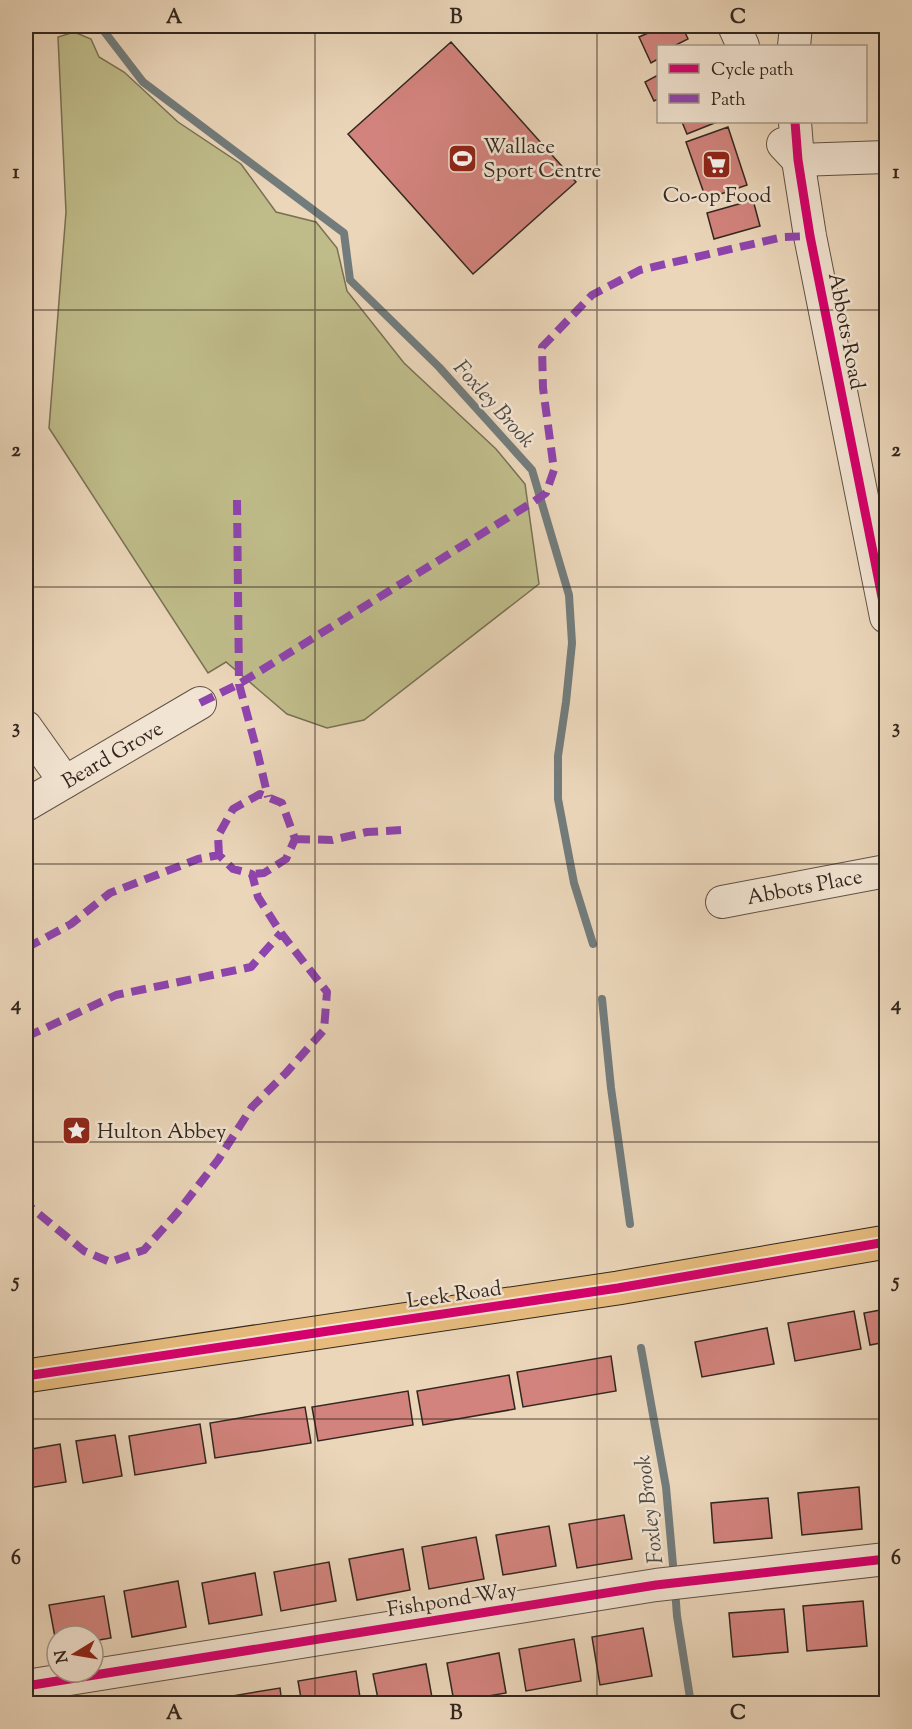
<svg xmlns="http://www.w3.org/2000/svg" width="912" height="1729" font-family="'Sorts Mill Goudy',serif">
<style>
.green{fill:#bfbc8a;stroke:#787154;stroke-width:1.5}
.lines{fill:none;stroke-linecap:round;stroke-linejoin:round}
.stream{stroke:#727c7c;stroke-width:8}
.building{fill:#d2837d;stroke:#32261e;stroke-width:1.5}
.street-casing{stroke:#605245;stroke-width:34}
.primary-casing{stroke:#32261e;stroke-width:35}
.street{stroke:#f2e4d2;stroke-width:32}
.primary{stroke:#e6bb7d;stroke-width:33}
.quiet{stroke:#8e44ad;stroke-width:8;stroke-dasharray:15 8;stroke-linecap:butt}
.cycleway-casing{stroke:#f2e4d2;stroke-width:13}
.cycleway{stroke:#d6006c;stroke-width:9}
.grid{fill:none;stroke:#32261e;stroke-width:1.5;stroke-opacity:0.55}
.labels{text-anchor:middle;stroke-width:5;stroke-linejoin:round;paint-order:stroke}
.poi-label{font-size:21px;fill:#32261e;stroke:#f2e4d2;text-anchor:start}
.street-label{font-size:21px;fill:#32261e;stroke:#f2e4d2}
.water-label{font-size:22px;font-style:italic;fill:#4d4a45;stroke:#f2e4d2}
.neatline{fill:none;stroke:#32261e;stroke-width:2}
.grid-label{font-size:20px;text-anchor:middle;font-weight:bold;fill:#32261e}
</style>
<rect width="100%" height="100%" fill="#ebd6ba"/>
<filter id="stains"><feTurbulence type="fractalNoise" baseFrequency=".00333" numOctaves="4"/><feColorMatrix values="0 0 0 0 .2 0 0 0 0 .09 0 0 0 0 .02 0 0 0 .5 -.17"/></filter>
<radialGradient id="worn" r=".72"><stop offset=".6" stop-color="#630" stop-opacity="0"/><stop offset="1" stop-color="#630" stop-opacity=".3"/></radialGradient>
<path class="green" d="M 74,32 L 91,39 L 99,57 L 124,72 L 178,122 L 241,164 L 276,212 L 316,222 L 337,248 L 347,291 L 404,363 L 496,449 L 525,484 L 539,584 L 364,720 L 327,728 L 287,714 L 226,662 L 208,673 L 49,428 L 66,212 L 58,37 Z"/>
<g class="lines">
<path class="stream" d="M 100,26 L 143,82 L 344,233 L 350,280 L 439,367 L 532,470 L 569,595 L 572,643 L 566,702 L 558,756 L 558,799 L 574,883 L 593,944
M 602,999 L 611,1088 L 630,1224
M 641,1348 L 666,1487 L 674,1576
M 675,1589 L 677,1616 L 691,1704
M 882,1704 L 886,1703"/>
</g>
<path class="building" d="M 664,26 L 682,26 L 688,39 L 674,46 L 658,46 L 658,59 L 651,63 L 639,37 Z
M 451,42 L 576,182 L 473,274 L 348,134 Z
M 658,75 L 658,99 L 654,101 L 645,82 Z
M 682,122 L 717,122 L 687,134 Z
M 728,127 L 747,185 L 706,199 L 686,142 Z
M 753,200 L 760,226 L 714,239 L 707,213 Z
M 886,1309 L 886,1342 L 870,1345 L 864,1313 Z
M 854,1311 L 861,1349 L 795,1361 L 788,1323 Z
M 767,1328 L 774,1364 L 702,1377 L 695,1342 Z
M 611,1356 L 616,1391 L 523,1407 L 517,1372 Z
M 509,1375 L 515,1409 L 423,1425 L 417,1391 Z
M 408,1391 L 413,1425 L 318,1441 L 312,1407 Z
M 305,1407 L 311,1443 L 215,1458 L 210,1423 Z
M 200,1424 L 206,1463 L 135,1475 L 129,1436 Z
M 115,1435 L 122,1476 L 83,1483 L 76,1441 Z
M 60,1444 L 66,1482 L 29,1488 L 26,1464 L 26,1450 Z
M 886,1483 L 886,1530 L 883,1530 L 879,1484 Z
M 859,1487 L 862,1529 L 802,1535 L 798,1493 Z
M 768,1498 L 772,1538 L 714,1543 L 711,1503 Z
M 624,1515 L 632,1559 L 577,1568 L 569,1524 Z
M 549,1526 L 556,1566 L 503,1575 L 496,1535 Z
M 476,1537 L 484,1579 L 429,1589 L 422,1547 Z
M 403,1549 L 410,1590 L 357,1600 L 349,1559 Z
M 329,1562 L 336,1601 L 281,1611 L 274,1572 Z
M 255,1573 L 262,1615 L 209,1624 L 202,1583 Z
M 178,1581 L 186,1627 L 132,1637 L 124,1591 Z
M 104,1596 L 111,1638 L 93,1641 L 93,1636 L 57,1636 L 57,1648 L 49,1605 Z
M 863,1601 L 867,1646 L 807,1651 L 803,1606 Z
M 883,1602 L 886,1602 L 886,1647 Z
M 784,1609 L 788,1652 L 733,1657 L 729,1613 Z
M 643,1628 L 652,1676 L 600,1685 L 592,1637 Z
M 574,1639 L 581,1681 L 526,1691 L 519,1649 Z
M 499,1653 L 506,1693 L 454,1702 L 447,1663 Z
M 426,1664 L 433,1703 L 379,1704 L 373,1674 Z
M 356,1671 L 361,1704 L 302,1704 L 298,1681 Z
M 280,1688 L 282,1704 L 227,1704 L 226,1697 Z
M 206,1697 L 208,1704 L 168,1704 Z"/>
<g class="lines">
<defs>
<g id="street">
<path d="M 734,26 L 743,46"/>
<path d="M 794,46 L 796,26"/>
<path d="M 795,122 L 798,160 L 810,236 L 886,617"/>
<path d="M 783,144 L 798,160 L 886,157"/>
<path d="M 26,727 L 65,782"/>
<path id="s1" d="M 26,805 L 200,703"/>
<path id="s2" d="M 722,902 L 886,871"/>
<path d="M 26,1686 L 656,1585 L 886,1559"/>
</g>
<path id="primary" d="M 26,1376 L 618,1288 L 886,1242"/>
</defs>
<use href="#street" class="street-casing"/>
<use href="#primary" class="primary-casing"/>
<use href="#street" class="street"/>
<use href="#primary" class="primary"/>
<path class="quiet" d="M 237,500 L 239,684 L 258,755 L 268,797
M 200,703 L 239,684 L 533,502 L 546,493 L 554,470 L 543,388 L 542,347 L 592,295 L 640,270 L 783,237 L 810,236
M 295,839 L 332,840 L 367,832 L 403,830
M 219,855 L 218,836 L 233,809 L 260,794 L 282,803 L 295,839 L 286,859 L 264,873 L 252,874
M 26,948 L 71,924 L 110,893 L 198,859 L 219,855 L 233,869 L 252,874 L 258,897 L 281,933 L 327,992 L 324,1030 L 286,1073 L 252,1107 L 218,1160 L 177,1213 L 144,1250 L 110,1262 L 84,1251 L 28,1205 L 26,1205
M 26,1037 L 116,995 L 251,967 L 281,933"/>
<defs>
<path id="cycleway" d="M 795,122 L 798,160 L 810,236 L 886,617
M 26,1376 L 618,1288 L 886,1242
M 26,1686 L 656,1585 L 886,1559"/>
</defs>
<use href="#cycleway" class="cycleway-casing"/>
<use href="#cycleway" class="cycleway"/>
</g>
<path class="grid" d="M 315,26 L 315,1704M 597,26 L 597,1704M 26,310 L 886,310M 26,587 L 886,587M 26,864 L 886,864M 26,1142 L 886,1142M 26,1419 L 886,1419"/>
<defs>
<symbol id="stadium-square" viewBox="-11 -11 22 22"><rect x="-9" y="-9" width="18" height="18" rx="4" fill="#8f2418" stroke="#f2e4d2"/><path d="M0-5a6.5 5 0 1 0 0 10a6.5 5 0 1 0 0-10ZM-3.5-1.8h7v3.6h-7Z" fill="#fff"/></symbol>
<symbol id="supermarket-square" viewBox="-11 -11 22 22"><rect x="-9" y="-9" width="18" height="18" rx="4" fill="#8f2418" stroke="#f2e4d2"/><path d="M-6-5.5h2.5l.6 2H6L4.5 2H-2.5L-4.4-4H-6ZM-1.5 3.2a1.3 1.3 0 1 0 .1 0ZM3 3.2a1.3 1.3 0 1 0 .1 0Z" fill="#fff"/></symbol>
<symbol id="sight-square" viewBox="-11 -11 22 22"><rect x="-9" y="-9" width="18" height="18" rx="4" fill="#8f2418" stroke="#f2e4d2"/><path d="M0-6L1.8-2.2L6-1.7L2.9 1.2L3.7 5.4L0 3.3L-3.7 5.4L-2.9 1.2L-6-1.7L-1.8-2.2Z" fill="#fff"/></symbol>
</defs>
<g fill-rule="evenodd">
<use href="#stadium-square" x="446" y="142" width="33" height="33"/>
<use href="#supermarket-square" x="700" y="148" width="33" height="33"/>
<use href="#sight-square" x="60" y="1114" width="33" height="33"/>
</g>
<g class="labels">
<g class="poi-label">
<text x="483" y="153">Wallace<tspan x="483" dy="24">Sport Centre</tspan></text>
<text x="717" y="202" text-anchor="middle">Co-op Food</text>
<text x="97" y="1138">Hulton Abbey</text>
</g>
<g class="street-label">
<text transform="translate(847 331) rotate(79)" y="7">Abbots Road</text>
<text dy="7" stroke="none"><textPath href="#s1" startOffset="100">Beard Grove</textPath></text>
<text dy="7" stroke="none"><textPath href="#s2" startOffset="84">Abbots Place</textPath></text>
<text transform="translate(454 1294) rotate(-8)" y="7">Leek Road</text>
<text transform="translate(452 1599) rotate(-9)" y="7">Fishpond Way</text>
</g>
<g class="water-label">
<text transform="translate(495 403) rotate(48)" y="8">Foxley Brook</text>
<text transform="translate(648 1510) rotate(-97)" y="8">Foxley Brook</text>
</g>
</g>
<rect width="912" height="1729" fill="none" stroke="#ebd6ba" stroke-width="66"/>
<rect x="657" y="45" width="210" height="78" fill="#f2e4d2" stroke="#a5988a" stroke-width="1.5"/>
<rect x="669" y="64" width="30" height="9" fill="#d6006c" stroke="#a5988a" stroke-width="1.5"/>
<text x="711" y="75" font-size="18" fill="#32261e">Cycle path</text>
<rect x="669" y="94" width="30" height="9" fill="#8e44ad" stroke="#a5988a" stroke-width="1.5"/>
<text x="711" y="105" font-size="18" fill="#32261e">Path</text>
<g transform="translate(75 1654) rotate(259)"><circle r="28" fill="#f2e4d2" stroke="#a5988a" stroke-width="1.5"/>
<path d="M0-4.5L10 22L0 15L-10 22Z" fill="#8f2418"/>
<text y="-9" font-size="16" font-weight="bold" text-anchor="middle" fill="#32261e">N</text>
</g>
<rect x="33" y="33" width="846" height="1663" class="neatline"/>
<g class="grid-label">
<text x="174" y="23">A</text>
<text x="456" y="23">B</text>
<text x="738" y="23">C</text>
<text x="16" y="178">1</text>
<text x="896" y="178">1</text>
<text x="16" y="456">2</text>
<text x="896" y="456">2</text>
<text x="16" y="733">3</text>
<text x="896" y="733">3</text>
<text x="16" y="1010">4</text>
<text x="896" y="1010">4</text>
<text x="16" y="1287">5</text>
<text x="896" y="1287">5</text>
<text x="16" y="1564">6</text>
<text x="896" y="1564">6</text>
<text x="174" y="1719">A</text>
<text x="456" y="1719">B</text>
<text x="738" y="1719">C</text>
</g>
<rect width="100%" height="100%" filter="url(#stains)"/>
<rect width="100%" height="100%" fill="url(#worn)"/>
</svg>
